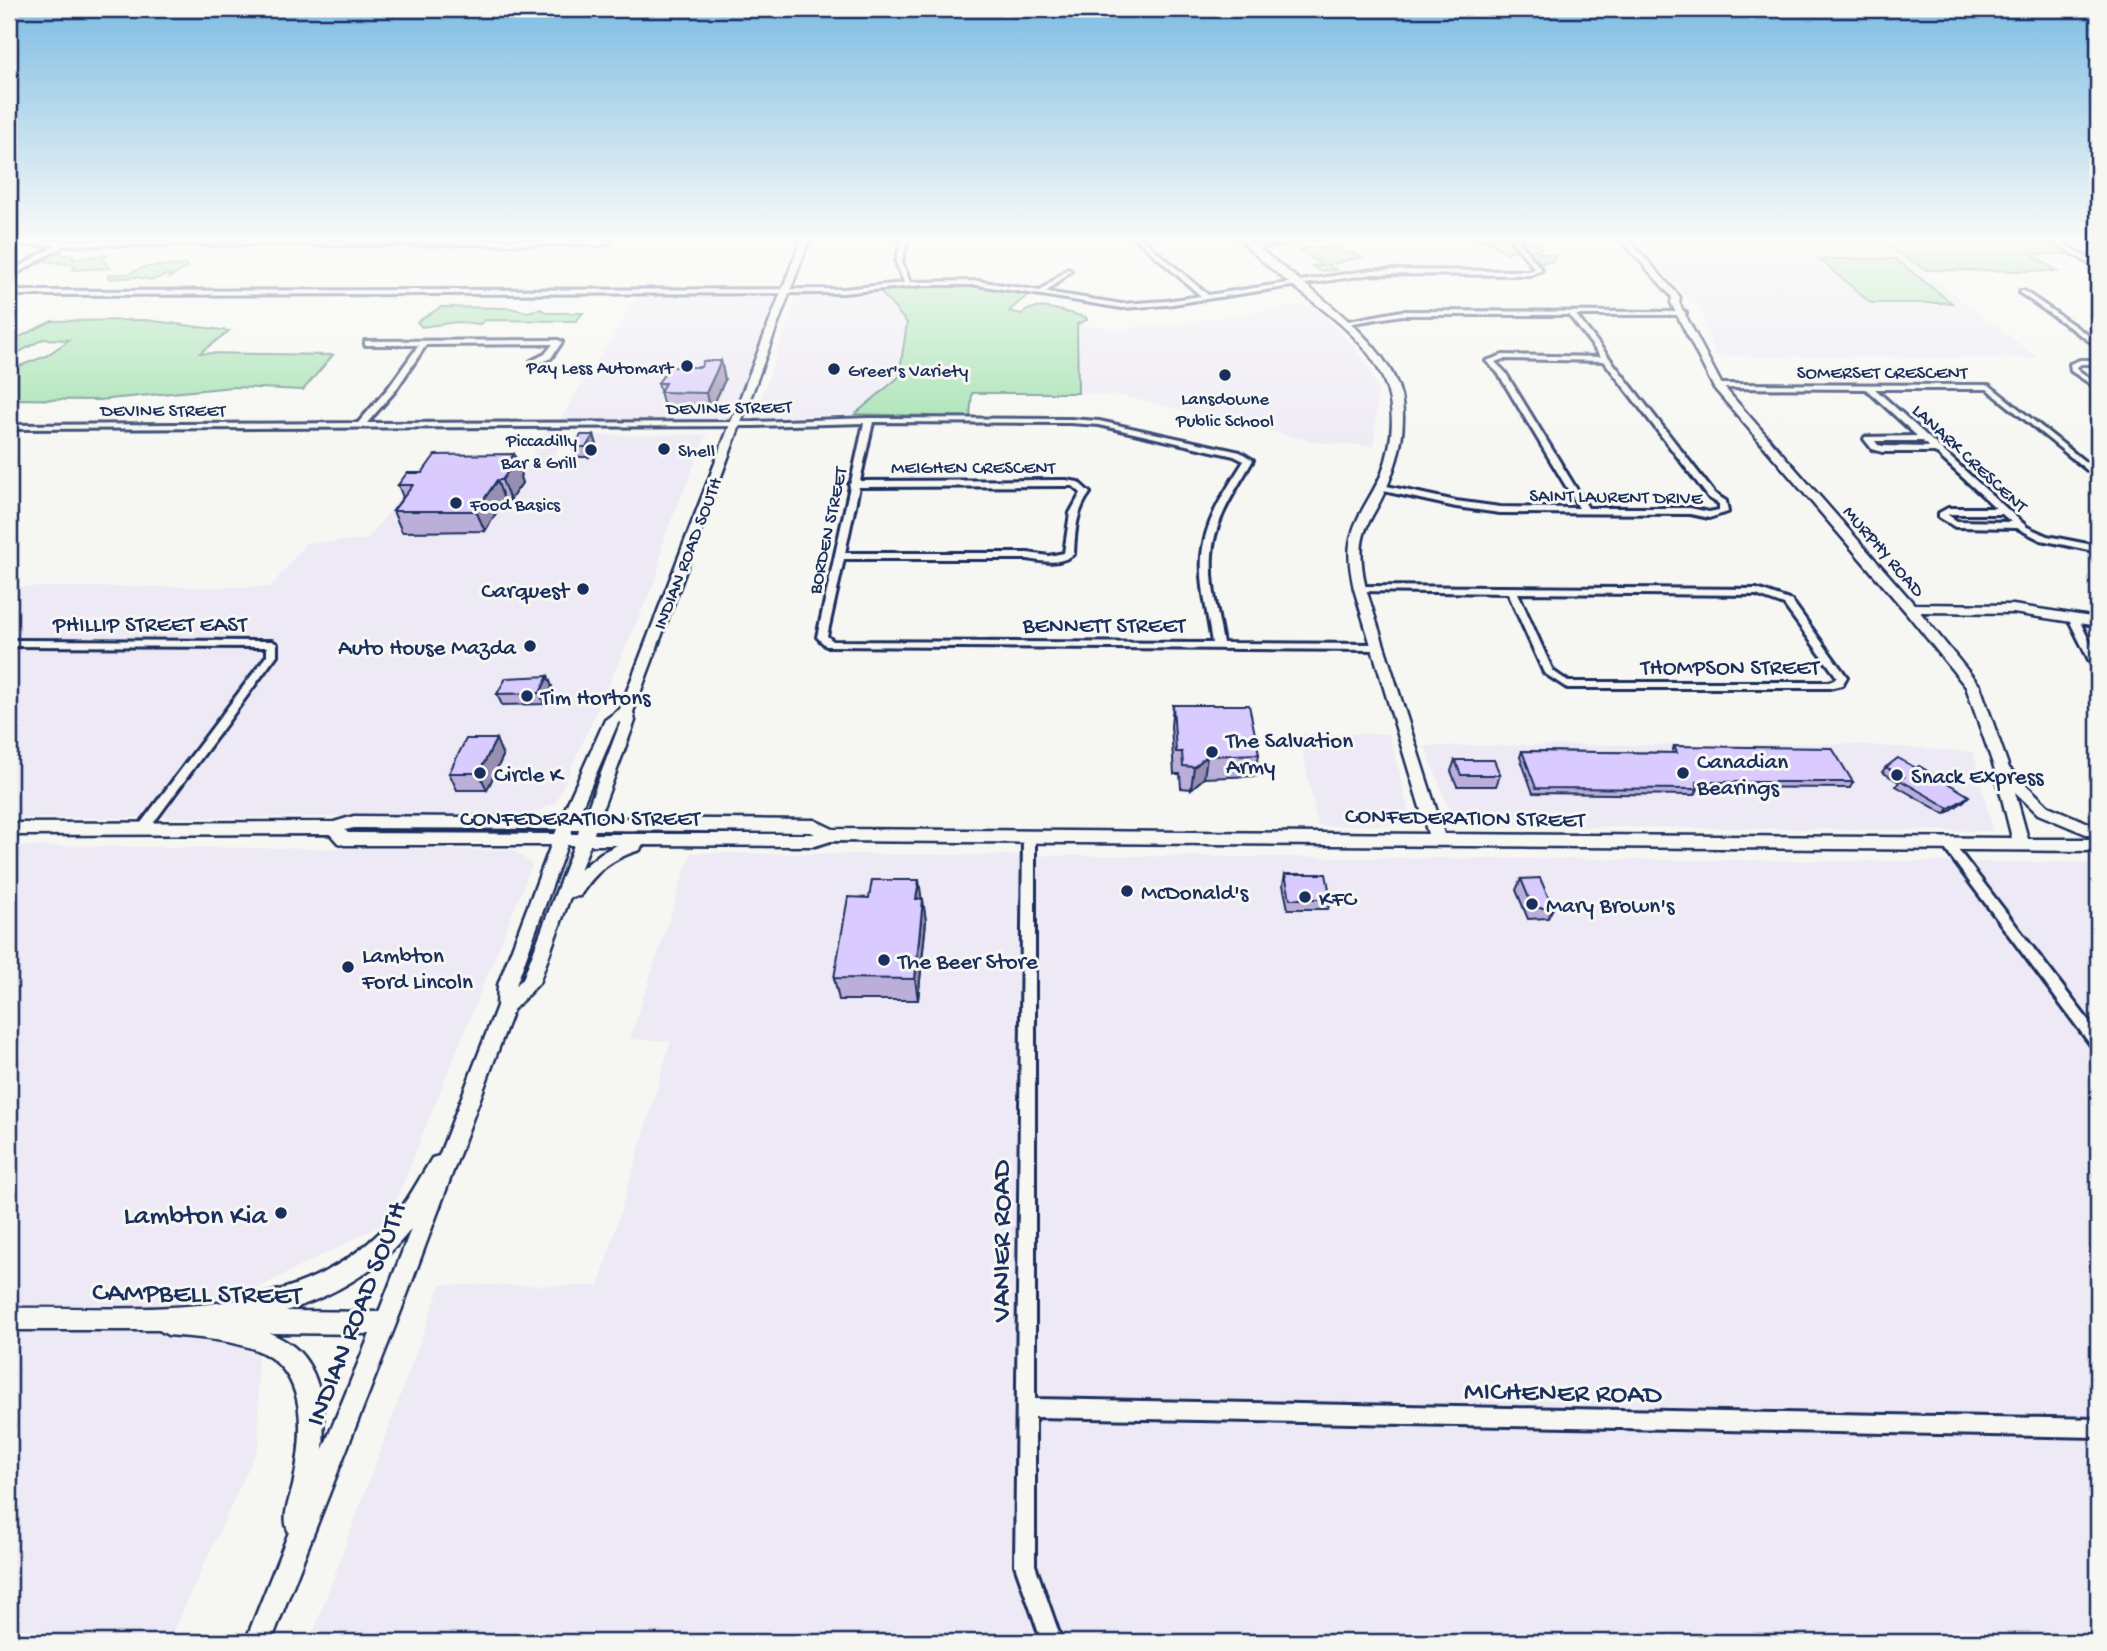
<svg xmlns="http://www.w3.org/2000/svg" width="2107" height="1651" font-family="'Gochi Hand',sans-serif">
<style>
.built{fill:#ede9f5}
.green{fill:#9bdfaa;stroke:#5b8784;stroke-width:2}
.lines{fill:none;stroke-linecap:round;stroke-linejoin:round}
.street-casing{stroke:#1b2f5e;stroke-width:6}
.secondary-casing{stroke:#1b2f5e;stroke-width:5}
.street{fill:#f6f6f2;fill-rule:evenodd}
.secondary{fill:#f6f6f2;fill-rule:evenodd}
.wall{fill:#bbafda;stroke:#1b2f5e;stroke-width:2}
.shaded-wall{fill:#988eb1;stroke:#1b2f5e;stroke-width:2}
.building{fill:#d9cbfd;stroke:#1b2f5e;stroke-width:2}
.poi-dot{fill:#1b2f5e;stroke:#f6f6f2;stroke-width:2.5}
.labels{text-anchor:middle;stroke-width:6;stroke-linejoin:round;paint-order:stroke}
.far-poi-label{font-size:19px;fill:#1b2f5e;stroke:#f6f6f2;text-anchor:start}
.far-street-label{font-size:19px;fill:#1b2f5e;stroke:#f6f6f2}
.poi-label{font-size:23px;fill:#1b2f5e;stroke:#f6f6f2;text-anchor:start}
.street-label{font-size:23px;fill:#1b2f5e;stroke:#f6f6f2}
.near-poi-label{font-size:28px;fill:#1b2f5e;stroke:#f6f6f2;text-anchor:end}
.near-street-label{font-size:28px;fill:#1b2f5e;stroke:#f6f6f2}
</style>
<rect width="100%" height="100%" fill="#f6f6f2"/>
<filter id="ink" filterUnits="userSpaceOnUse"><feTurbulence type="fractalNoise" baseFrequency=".0143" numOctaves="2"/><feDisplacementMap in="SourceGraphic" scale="14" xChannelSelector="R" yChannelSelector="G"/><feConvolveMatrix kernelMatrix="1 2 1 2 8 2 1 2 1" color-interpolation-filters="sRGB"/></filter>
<g filter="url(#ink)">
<path class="built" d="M 1631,238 L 1879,238 L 2038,358 L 1715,356 L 1702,313 Z
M 880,291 L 907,323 L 899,377 L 855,414 L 754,418 L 798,294 Z
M 638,296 L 778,296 L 730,421 L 559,421 Z
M 1311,303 L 1365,359 L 1378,390 L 1374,446 L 1321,443 L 1123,396 L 1078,393 L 1077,324 L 1121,329 L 1169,325 Z
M 545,431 L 567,431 L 553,459 L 573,459 L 585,435 L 707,434 L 663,540 L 657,576 L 556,802 L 528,816 L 9,818 L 9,587 L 271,587 L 306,543 L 367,540 L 423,467 L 526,467 Z
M 1299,734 L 1389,734 L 1412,824 L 1318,826 Z
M 1848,744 L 1973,752 L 1993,831 L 1455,825 L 1425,746 Z
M 9,846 L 513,850 L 532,865 L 387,1222 L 256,1289 L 259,1445 L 168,1642 L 9,1642 Z
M 691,853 L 2098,863 L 2098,1642 L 310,1642 L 441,1285 L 599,1286 L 671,1041 L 630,1039 Z"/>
<path class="green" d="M 307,238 L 478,238 L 472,242 L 454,241 L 451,245 L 422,245 L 422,242 L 416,247 L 299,247 L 305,242 L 301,240 Z
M 1474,238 C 1492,238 1528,233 1541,248 L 1531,250 L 1555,256 L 1553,261 L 1536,264 L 1530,253 L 1515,250 L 1507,253 L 1487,241 Z
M 1852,238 L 2044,238 L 2070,254 L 2032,254 L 2057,271 L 1926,270 L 1884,244 Z
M 1307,247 L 1335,250 L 1334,247 L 1362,257 L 1327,265 L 1336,270 L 1320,271 L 1312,266 L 1322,265 L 1301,251 Z
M 60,250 L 62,255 L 73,255 L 73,259 L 109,255 L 102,259 L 110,268 L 73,270 L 76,265 L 46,261 L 45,257 Z
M 1819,259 L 1895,259 L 1952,303 L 1871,303 Z
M 185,265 L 188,267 L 169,278 L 170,274 L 152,280 L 136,277 L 109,279 L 108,275 L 128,274 L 145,267 Z
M 962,284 L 1030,293 L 1009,311 L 1022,314 C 1036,299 1068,314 1086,317 L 1087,320 L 1077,324 L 1078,393 L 972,393 L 970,417 L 855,414 L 899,377 L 907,323 L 880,291 Z
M 441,307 L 510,308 L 527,312 L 540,309 L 548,313 L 583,313 L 576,321 L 485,320 L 480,324 L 457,322 L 422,327 L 417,322 Z
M 146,320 L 229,331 L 200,353 L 333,355 L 303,390 L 233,387 L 99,400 L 9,399 L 9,370 L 46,356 L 69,340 L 43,339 L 14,355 L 9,355 L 9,342 L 52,321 Z"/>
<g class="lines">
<defs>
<path id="street" d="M 603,238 L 609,238 L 611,242 L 598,246 L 586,244 L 65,245 L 9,278 L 9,273 L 56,245 L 9,245 L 9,241 L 586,240 L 604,241 Z
M 902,238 L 908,238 L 902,262 L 910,282 L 978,281 L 1040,291 L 1068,269 L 1071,271 L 1070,272 L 1046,292 L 1122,304 L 1166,301 L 1201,296 L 1135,238 L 1141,238 L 1208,295 L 1372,270 L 1529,271 L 1535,269 L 1510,238 L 1516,238 L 1542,270 L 1530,275 L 1372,274 L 1166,305 L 1122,308 L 978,285 L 924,285 L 843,293 L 9,295 L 9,291 L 843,289 L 904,283 L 896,262 Z
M 1304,238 L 1318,238 L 1252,249 L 1249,247 Z
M 2047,238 L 2054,238 L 2098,264 L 2098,269 Z
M 2020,291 L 2024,291 L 2098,342 L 2098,347 L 2020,293 Z
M 1402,311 L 1685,312 L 1686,313 L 1683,315 L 1576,315 L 1715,494 L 1726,501 L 1728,512 L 1709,518 L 1690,514 L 1500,513 L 1456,507 L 1379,490 L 1378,488 L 1382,485 L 1456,501 L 1500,507 L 1579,508 L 1498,373 L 1486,361 L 1503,355 L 1601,357 L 1569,315 L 1402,315 L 1347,324 L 1343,322 ZM 1503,359 L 1604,361 L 1709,498 L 1719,504 L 1719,510 L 1709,512 L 1690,508 L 1588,508 L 1505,372 L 1495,362 Z
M 558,340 L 562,342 L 551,358 L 534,365 L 531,365 L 531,361 L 545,354 L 553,344 L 426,345 L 395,391 L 367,423 L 754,422 L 869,418 L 1070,419 L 1099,421 L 1240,452 L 1253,460 C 1236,490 1214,520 1212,555 C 1210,585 1218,614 1223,643 L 1378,644 L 1383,647 L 1378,650 L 826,646 L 817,637 L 850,486 L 849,484 L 851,482 L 864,423 L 754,426 L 9,429 L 9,425 L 358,423 L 389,387 L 419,345 L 365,345 L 365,341 ZM 873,422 L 1070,423 L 1099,425 L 1234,456 L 1244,461 C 1226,490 1205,520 1202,556 C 1200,585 1208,614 1212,643 L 833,641 L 827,636 L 844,559 L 1028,559 C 1044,562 1060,565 1074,554 C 1075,532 1076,511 1090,493 L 1078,482 L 1066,480 L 860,481 ZM 1066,486 L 1073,486 L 1081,493 L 1070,513 L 1064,553 L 1049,556 L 1028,553 L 845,553 L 859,487 Z
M 2080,360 L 2098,360 L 2098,364 L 2081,364 L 2077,367 L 2078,370 L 2098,384 L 2098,389 L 2071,371 L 2070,364 Z
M 1715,384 L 1989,385 L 2098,472 L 2098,479 L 1987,389 L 1875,389 L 2027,527 L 2047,536 L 2098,546 L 2098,552 L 2041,540 L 2017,528 L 1955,527 L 1939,517 L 1939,513 L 1948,508 L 1996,508 L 1935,452 L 1883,452 L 1872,449 L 1864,439 L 1865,437 L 1917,436 L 1866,389 L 1718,388 L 1714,386 ZM 1875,441 L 1922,441 L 1929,447 L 1883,446 L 1878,445 ZM 1950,514 L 2002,514 L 2011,522 L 1957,521 L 1948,515 Z
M 1360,586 L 1757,589 L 1792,601 L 1847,677 L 1842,685 L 1829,688 L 1567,688 L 1544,673 L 1508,593 L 1357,591 L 1355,589 ZM 1518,593 L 1756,595 L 1784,605 L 1837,677 L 1834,680 L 1829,682 L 1569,682 L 1553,671 Z
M 2073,615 L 2078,618 L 2098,658 L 2098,671 L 2093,668 L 2068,618 Z
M 9,640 L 272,641 L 277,644 L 277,655 L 146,833 L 142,834 L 136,830 L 138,827 L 267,655 L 267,647 L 9,646 Z
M 1029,833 L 1035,837 L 1035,1399 L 2098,1419 L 2098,1437 L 1035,1417 L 1035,1565 L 1062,1642 L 1042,1642 L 1015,1565 L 1023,837 Z
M 1949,841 L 1953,843 L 2098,1033 L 2098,1050 L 2093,1048 L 1945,849 L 1943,846 L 1945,843 Z"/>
<path id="secondary" d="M 802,238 L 810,238 L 633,712 L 635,721 L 599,818 L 814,820 L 833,829 L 1428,834 L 1354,589 C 1347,555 1346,538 1364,507 C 1370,496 1377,485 1382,473 C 1427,345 1308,314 1239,238 L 1247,238 C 1293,279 1387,335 1401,396 C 1406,422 1401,450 1392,474 C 1373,528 1352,523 1366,589 L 1444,834 L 2012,838 L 1994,767 L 1966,687 L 1905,611 L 1714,388 L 1671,303 L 1672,297 L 1619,238 L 1627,238 L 1680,297 L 1679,303 L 1722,385 L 1914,604 L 2013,605 L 2098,618 L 2098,626 L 2013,613 L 1920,612 L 1980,686 L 2009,768 L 2048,806 L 2098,827 L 2098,839 L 2038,814 L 2015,792 L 2028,839 L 2098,839 L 2098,851 L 831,841 L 815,846 L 642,845 L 640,850 C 612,858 595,872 580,896 L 570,897 L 539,983 L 513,1010 L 401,1311 L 271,1642 L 245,1642 L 289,1532 C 281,1519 289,1501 293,1486 C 303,1437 311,1371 254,1349 C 227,1339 196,1338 168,1335 L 159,1330 L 9,1330 L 9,1308 C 136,1306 292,1327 387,1225 C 406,1205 418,1181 432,1158 L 439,1156 L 497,1006 L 498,985 L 551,845 L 344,845 L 338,843 L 330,834 L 9,835 L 9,823 L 334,822 L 354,816 L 561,818 L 605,720 L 620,709 ZM 621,721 L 584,818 L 577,818 L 618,723 ZM 354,828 L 557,829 L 555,834 L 348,833 L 345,830 ZM 572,830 L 579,830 L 578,834 L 571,834 ZM 595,830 L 811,832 L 815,834 L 594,834 ZM 567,845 L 574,845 L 523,979 L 516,985 ZM 590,845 L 617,845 L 601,853 L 580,870 ZM 411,1229 L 379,1312 L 286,1311 C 335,1295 380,1270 411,1229 ZM 270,1333 L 370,1334 L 323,1449 C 325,1415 323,1372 294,1347 C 287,1341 278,1337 270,1333 Z"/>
</defs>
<use href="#street" class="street-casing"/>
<use href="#secondary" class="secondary-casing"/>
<use href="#street" class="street"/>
<use href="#secondary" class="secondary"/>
</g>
<path class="wall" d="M 721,361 L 725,380 L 710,412 L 665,411 L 658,383 L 701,367 Z
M 594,435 L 597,445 L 589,457 L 576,457 L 573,447 Z
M 514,454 L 521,474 L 520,477 L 522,483 L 510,500 L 504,500 L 485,531 L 402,532 L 393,511 L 403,497 L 398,485 L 422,473 Z
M 548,676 L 552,687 L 544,704 L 502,705 L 497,694 Z
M 1173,705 L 1259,754 L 1256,776 L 1204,778 L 1191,789 L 1181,788 L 1180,774 L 1174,774 L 1171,726 Z
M 1674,746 L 1853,782 L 1850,788 L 1698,787 L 1698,789 L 1695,795 L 1533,793 L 1520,757 L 1522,751 L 1672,753 Z
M 503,756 L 487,790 L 457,790 L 449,773 Z
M 1455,760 L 1500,775 L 1496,786 L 1457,786 L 1451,771 Z
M 1886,767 L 1964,801 L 1945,814 L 1896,786 L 1899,782 L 1882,772 Z
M 1285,874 L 1331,899 L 1328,909 L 1288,909 L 1283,885 Z
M 1521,879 L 1553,908 L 1548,918 L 1528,919 L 1516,890 Z
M 922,899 L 926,921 L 918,1000 L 839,1000 L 834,978 Z"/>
<path class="shaded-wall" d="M 721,361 L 725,380 L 710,412 L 706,393 Z
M 594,435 L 597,445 L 589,457 L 586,447 Z
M 514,454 L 521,474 L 520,477 L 522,483 L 510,500 L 502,480 L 508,463 Z
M 497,480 L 504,500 L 485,531 L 476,511 Z
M 548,676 L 552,687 L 544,704 L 540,693 Z
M 496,739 L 503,756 L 487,790 L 479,773 Z
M 1207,756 L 1204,778 L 1191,789 L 1194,767 Z
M 1969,796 L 1964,801 L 1945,814 L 1949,808 Z
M 919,880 L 922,902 L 916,899 Z
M 923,899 L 926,921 L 918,1000 L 915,979 Z"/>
<path class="building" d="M 703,361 L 721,361 L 706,393 L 660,392 L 665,383 L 658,383 L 669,367 L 701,367 Z
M 581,435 L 594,435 L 586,447 L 573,447 Z
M 514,454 L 508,463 L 514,463 L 502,480 L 497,480 L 476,511 L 393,511 L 413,485 L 398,485 L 407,473 L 422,473 L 435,455 Z
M 548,676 L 540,693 L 497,694 L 506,678 Z
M 1173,705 L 1249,705 L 1259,754 L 1207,756 L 1194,767 L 1183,766 L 1182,752 L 1176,752 Z
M 466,739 L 496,739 L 479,773 L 449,773 Z
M 1674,746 L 1832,748 L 1853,782 L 1696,782 L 1698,789 L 1536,788 L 1522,751 L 1677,753 Z
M 1898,758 L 1916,768 L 1919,766 L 1969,796 L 1949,808 L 1900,780 L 1904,777 L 1886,767 Z
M 1455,760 L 1494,760 L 1500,775 L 1461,775 Z
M 1285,874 L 1326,874 L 1331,899 L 1290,899 Z
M 1540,878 L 1553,908 L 1533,908 L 1521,879 Z
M 872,880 L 919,880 L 916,899 L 923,899 L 915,979 L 834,978 L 848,897 L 869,898 Z"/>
</g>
<linearGradient id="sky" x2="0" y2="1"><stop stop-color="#7dbce3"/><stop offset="0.51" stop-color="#fbfbf9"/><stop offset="1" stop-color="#fbfbf9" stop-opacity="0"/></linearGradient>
<rect width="2107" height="469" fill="url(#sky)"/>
<g class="poi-dot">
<circle cx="687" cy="366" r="7"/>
<circle cx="834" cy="369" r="7"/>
<circle cx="1225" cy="375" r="7"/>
<circle cx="664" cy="449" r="7"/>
<circle cx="591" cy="450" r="7"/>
<circle cx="456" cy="503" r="7"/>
<circle cx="583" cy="589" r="7"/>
<circle cx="530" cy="646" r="7"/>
<circle cx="527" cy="696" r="7"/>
<circle cx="1212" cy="752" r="7"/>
<circle cx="480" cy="773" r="7"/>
<circle cx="1683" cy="773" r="7"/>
<circle cx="1897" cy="775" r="7"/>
<circle cx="1127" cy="891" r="7"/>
<circle cx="1305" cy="897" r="7"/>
<circle cx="1532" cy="904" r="7"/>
<circle cx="884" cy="960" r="7"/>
<circle cx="348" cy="967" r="7"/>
<circle cx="281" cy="1213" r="7"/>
</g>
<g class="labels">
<g class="far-poi-label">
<text x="673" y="373" text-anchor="end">Pay Less Automart</text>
<text x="848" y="376">Greer's Variety</text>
<text x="1225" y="404" text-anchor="middle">Lansdowne<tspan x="1225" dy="22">Public School</tspan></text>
<text x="577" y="446" text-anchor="end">Piccadilly<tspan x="577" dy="22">Bar &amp; Grill</tspan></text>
<text x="678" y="456">Shell</text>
<text x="470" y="510">Food Basics</text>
</g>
<g class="far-street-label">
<text x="1882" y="378">SOMERSET CRESCENT</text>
<text transform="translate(729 406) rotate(-1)" y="7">DEVINE STREET</text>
<text x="163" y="416">DEVINE STREET</text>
<text transform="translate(1971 457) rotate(43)" y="7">LANARK CRESCENT</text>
<text x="973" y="473">MEIGHEN CRESCENT</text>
<text transform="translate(1616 495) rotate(1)" y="7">SAINT LAURENT DRIVE</text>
<text transform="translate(826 530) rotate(-78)" y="7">BORDEN STREET</text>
<text transform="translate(1885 550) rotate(49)" y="7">MURPHY ROAD</text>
<text transform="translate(686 553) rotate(-69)" y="7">INDIAN ROAD SOUTH</text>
</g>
<g class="poi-label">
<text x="569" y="597" text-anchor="end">Carquest</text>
<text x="516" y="654" text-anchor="end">Auto House Mazda</text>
<text x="541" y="704">Tim Hortons</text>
<text x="1226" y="747">The Salvation<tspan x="1226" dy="26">Army</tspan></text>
<text x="1697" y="768">Canadian<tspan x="1697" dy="26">Bearings</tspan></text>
<text x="494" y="781">Circle K</text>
<text x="1911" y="783">Snack Express</text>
<text x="1141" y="899">McDonald's</text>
<text x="1319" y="905">KFC</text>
<text x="1546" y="912">Mary Brown's</text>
<text x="362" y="962">Lambton<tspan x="362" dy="26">Ford Lincoln</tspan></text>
<text x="898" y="968">The Beer Store</text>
</g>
<g class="street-label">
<text x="150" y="631">PHILLIP STREET EAST</text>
<text x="1104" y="632">BENNETT STREET</text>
<text x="1730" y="674">THOMPSON STREET</text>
<text transform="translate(1465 816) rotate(1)" y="8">CONFEDERATION STREET</text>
<text x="580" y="825">CONFEDERATION STREET</text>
</g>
<g class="near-poi-label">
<text x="267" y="1223">Lambton Kia</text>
</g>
<g class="near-street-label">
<text transform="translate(999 1241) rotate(-90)" y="10">VANIER ROAD</text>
<text transform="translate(197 1291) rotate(1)" y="10">CAMPBELL STREET</text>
<text transform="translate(354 1313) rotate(-69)" y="10">INDIAN ROAD SOUTH</text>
<text transform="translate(1563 1390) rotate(1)" y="10">MICHENER ROAD</text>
</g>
</g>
<rect width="2107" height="1651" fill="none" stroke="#f6f6f2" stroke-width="35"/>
<rect x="18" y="18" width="2072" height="1616" fill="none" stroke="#1b2f5e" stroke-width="2.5" filter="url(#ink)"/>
</svg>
